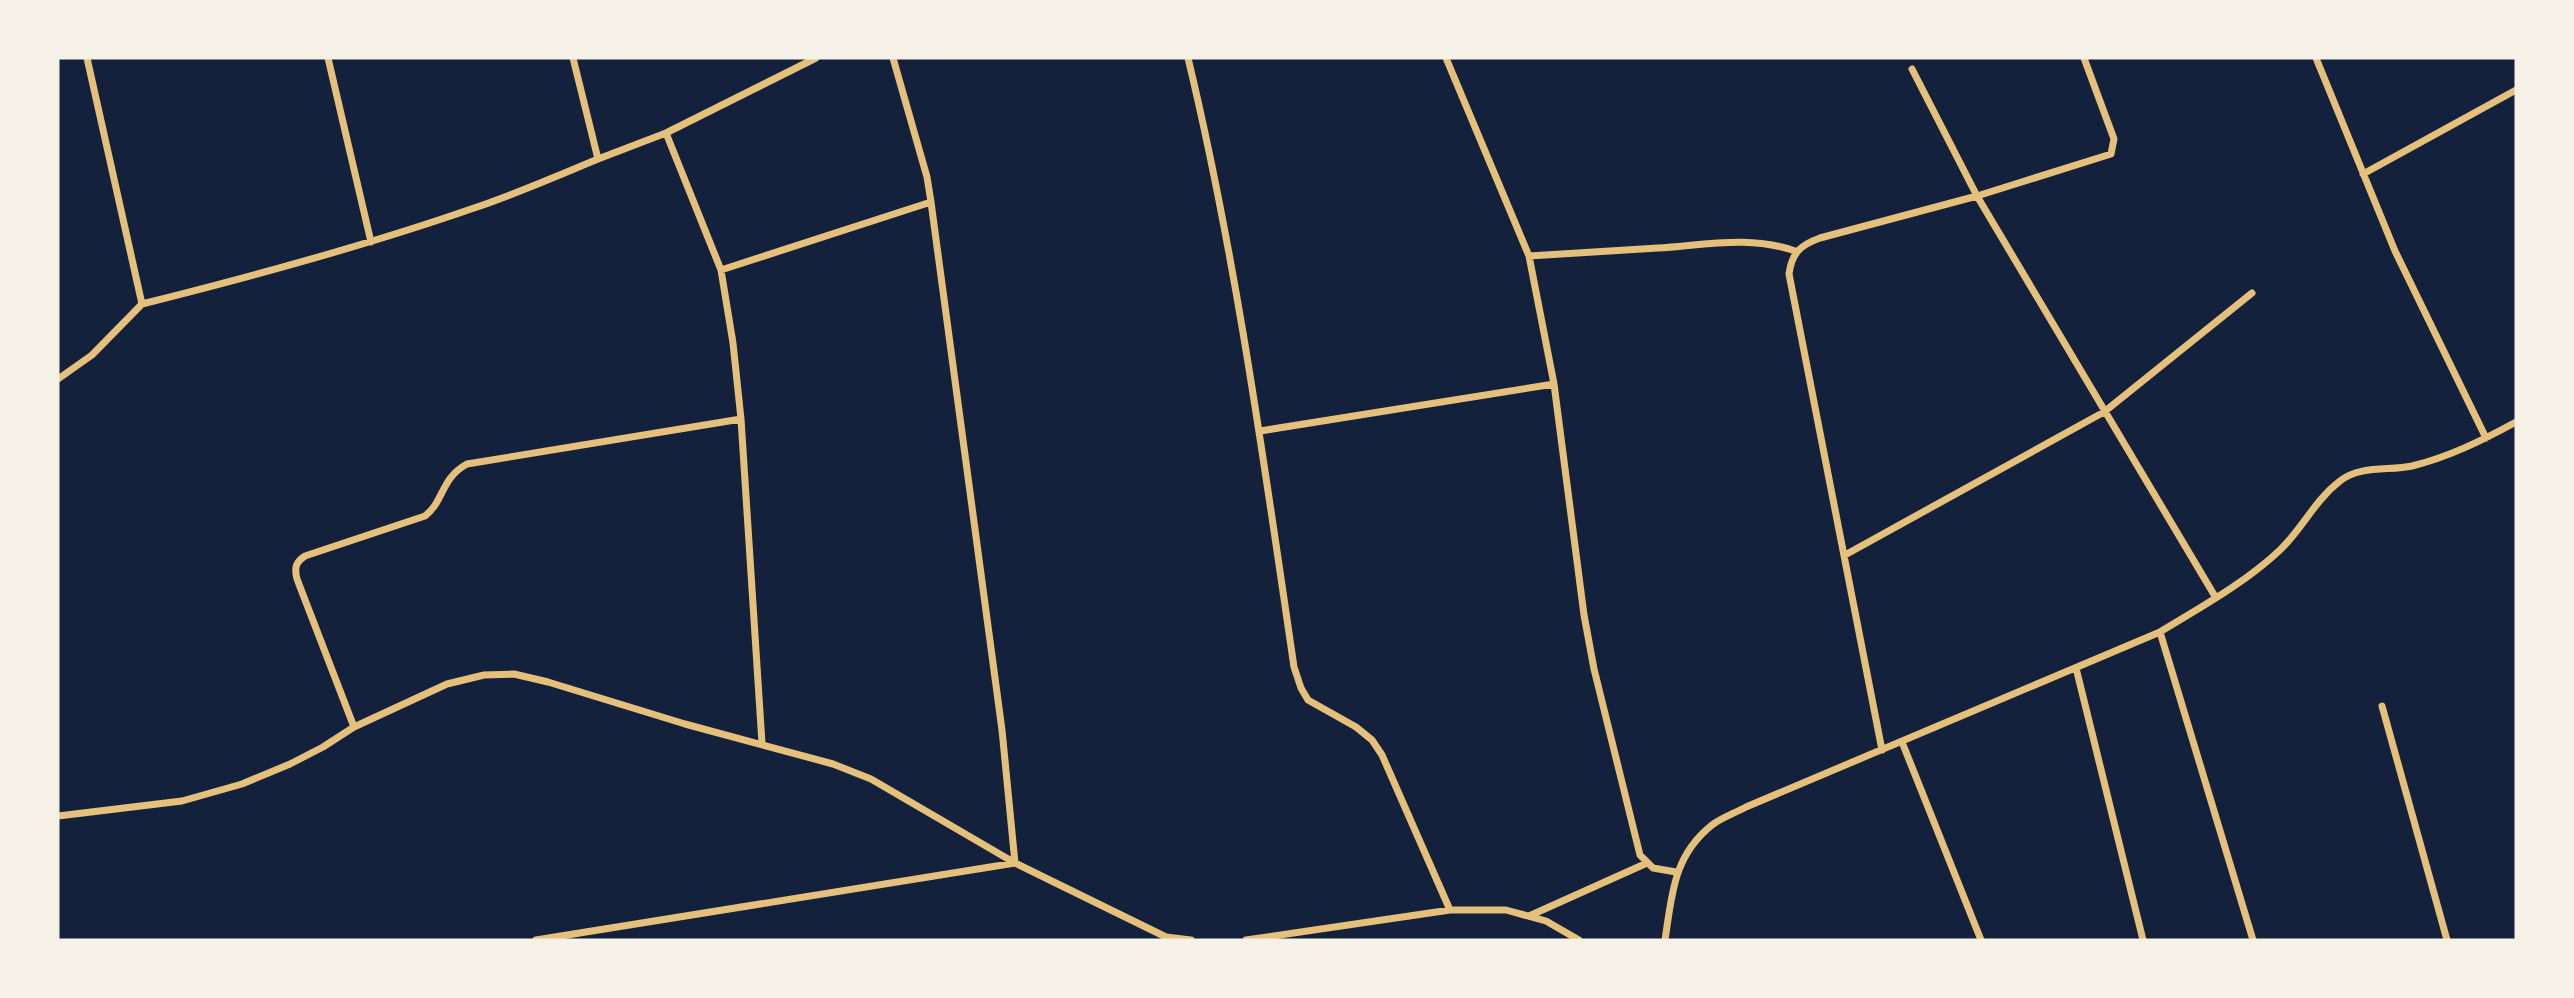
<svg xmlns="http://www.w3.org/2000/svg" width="2574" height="998" font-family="Lato,sans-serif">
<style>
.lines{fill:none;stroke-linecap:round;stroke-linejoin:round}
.minor{stroke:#e5c07b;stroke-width:7}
</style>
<rect width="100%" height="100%" fill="#14213d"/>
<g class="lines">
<path class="minor" d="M 328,58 L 371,242
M 1188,58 C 1236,258 1264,463 1294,667 L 1301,688 L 1308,700 L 1356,727 L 1372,740 L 1382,755 L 1450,910
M 1446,58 L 1529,256 L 1554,384
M 2316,58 L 2395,251 L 2486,438
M 1912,69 L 1977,196 L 2216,598
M 666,133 L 721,270 L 733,343 L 741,419 L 762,743
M 598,159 L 666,133 L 816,58
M 2363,174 L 2516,90
M 1529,256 C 1572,253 1615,251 1658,248 C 1705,245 1750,235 1795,251
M 721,270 L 931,202
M 142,304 C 254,276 365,246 474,208 C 516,194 557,176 598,159 L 573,58
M 58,379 L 92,355 L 142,304 L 87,58
M 1260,431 L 1554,384 L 1584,615 L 1594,669 L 1640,855 L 1653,868 L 1676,872
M 1845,555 L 2104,412 L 2252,293
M 2160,632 L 2253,940
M 2076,668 L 2143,940
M 2382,706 L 2447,940
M 354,727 L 297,579 C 294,567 296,562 305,556 L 425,516 C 445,500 440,479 467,464 L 741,419
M 1902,742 L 1981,940
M 1882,750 L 1789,274 C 1792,252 1801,245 1820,238 L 1977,196 L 2111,154 L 2114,139 L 2084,58
M 58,816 L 182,801 L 242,784 L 290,764 L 323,747 L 354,727 L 447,684 L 484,675 L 514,674 L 548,682 L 685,724 L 833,764 L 871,779 L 1015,863 L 1166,937 L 1191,940
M 1529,916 L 1647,863
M 536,940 L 1015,863 L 1002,730 L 931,202 L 927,177 L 893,58
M 1246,940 L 1450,910 L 1506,910 L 1546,921 L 1579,940
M 1665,940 C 1672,895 1673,856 1712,825 C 1721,818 1735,813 1746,807 L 2160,632 C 2201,607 2245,583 2280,550 C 2302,529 2315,500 2340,481 C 2360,465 2389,471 2412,466 C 2449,457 2483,440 2516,422"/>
</g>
<rect width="2574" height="998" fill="none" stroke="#f6f1e7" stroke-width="119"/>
</svg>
